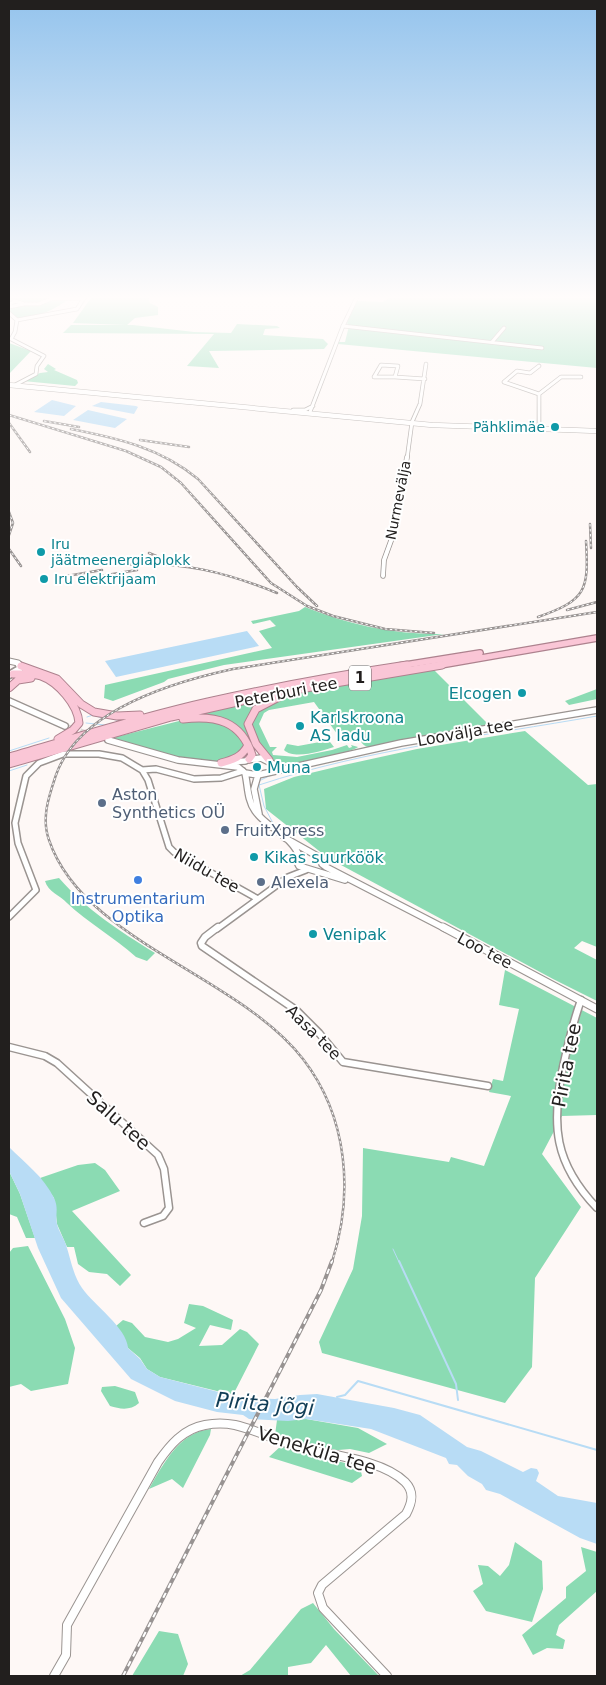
<svg xmlns="http://www.w3.org/2000/svg" width="606" height="1685" font-family="'DejaVu Sans',sans-serif">
<style>
.green{fill:#8bdbb3}
.water{fill:#b8dcf5}
.lines{fill:none;stroke-linecap:round;stroke-linejoin:round}
.stream-far1{stroke:#b8dcf5;stroke-width:1}
.stream{stroke:#b8dcf5;stroke-width:2}
.tertiary-tunnel{stroke:#ddd7d6;stroke-width:5.5;stroke-dasharray:5.5 2.5;stroke-linecap:butt}
.minor-far4-casing{stroke:#9a9491;stroke-width:4.5}
.minor-far3-casing{stroke:#9a9491;stroke-width:5.5}
.minor-far2-casing{stroke:#9a9491;stroke-width:8}
.minor-far1-casing{stroke:#9a9491;stroke-width:9}
.minor-casing{stroke:#9a9491;stroke-width:10}
.tertiary-far2-casing{stroke:#9a9491;stroke-width:4.5}
.tertiary-far1-casing{stroke:#9a9491;stroke-width:8}
.tertiary-casing{stroke:#9a9491;stroke-width:9}
.secondary-far2-casing{stroke:#9a9491;stroke-width:5.5}
.secondary-far1-casing{stroke:#9a9491;stroke-width:7}
.secondary-casing{stroke:#9a9491;stroke-width:9}
.trunk-far1-casing{stroke:#ad828e;stroke-width:8}
.trunk-casing{stroke:#ad828e;stroke-width:9}
.minor-far4{stroke:#fff;stroke-width:3}
.minor-far3{stroke:#fff;stroke-width:4}
.minor-far2{stroke:#fff;stroke-width:5}
.minor-far1{stroke:#fff;stroke-width:6}
.minor{stroke:#fff;stroke-width:8}
.tertiary-far2{stroke:#fff;stroke-width:3}
.tertiary-far1{stroke:#fff;stroke-width:5.5}
.tertiary{stroke:#fff;stroke-width:7}
.secondary-far2{stroke:#fff;stroke-width:4.5}
.secondary-far1{stroke:#fff;stroke-width:5}
.secondary{stroke:#fff;stroke-width:6}
.trunk-far1{stroke:#fac6d6;stroke-width:5.5}
.trunk{stroke:#fac6d6;stroke-width:7}
.rail-far1-casing{stroke:#989392;stroke-width:2.5}
.rail-casing{stroke:#989392;stroke-width:4}
.rail-far1{stroke:#fff;stroke-width:1;stroke-dasharray:2.5;stroke-linecap:butt}
.rail{stroke:#fff;stroke-width:2;stroke-dasharray:5.5;stroke-linecap:butt}
.culture-dot{fill:#0f9aa8;stroke:#fff;stroke-width:2}
.service-dot{fill:#5c6f8a;stroke:#fff;stroke-width:2}
.shop-dot{fill:#3f7fe0;stroke:#fff;stroke-width:2}
.labels{text-anchor:middle;stroke-width:4;stroke-linejoin:round;paint-order:stroke}
.far-culture-label{font-size:14px;fill:#0d838f;stroke:#fff;text-anchor:start}
.far-street-label{font-size:14px;fill:#221f1e;stroke:#fff}
.shield{fill:#fff;stroke:#646262;stroke-width:1}
.shield-label{font-size:15px;font-weight:bold;fill:#221f1e}
.street-label{font-size:16px;fill:#221f1e;stroke:#fff}
.culture-label{font-size:16px;fill:#0d838f;stroke:#fff;text-anchor:start}
.service-label{font-size:16px;fill:#4e5e75;stroke:#fff;text-anchor:start}
.shop-label{font-size:16px;fill:#366cbe;stroke:#fff}
.near-street-label{font-size:19px;fill:#221f1e;stroke:#fff}
.near-water-label{font-size:21px;font-style:italic;fill:#113d56;stroke:#fff}
</style>
<rect width="100%" height="100%" fill="#fef8f6"/>
<path class="green" d="M 9,295 L 21,295 L 17,298 L 29,296 L 47,298 L 56,295 L 83,295 L 82,297 C 65,298 67,302 53,309 C 42,315 30,316 18,318 L 10,312 L 11,302 L 9,301 Z
M 91,295 L 147,295 L 150,303 L 158,307 L 158,315 L 135,318 L 127,325 L 73,323 L 91,298 Z
M 393,295 L 597,295 L 597,368 L 338,344 L 339,342 L 345,342 L 349,326 L 347,323 L 357,301 L 383,302 Z
M 237,324 L 277,326 L 280,328 L 265,329 L 263,335 L 323,339 L 328,344 L 324,349 L 209,351 L 219,368 L 187,366 L 214,334 L 63,333 L 71,325 L 133,325 L 194,332 L 231,333 Z
M 9,343 L 31,351 L 9,374 Z
M 48,364 L 56,369 L 54,370 L 77,380 L 78,383 L 75,386 L 23,381 L 40,373 L 48,372 L 44,369 Z
M 305,607 C 349,625 396,635 444,634 L 224,665 L 168,679 L 164,682 L 113,701 L 104,698 L 105,685 L 272,648 L 259,631 L 276,626 L 270,620 L 253,624 L 251,621 L 299,611 Z
M 433,669 L 490,726 L 369,747 C 362,746 360,741 359,734 L 340,738 L 314,702 L 269,710 L 264,713 L 259,724 L 270,747 L 277,747 L 272,752 L 273,755 L 297,757 L 332,750 L 347,745 L 349,748 L 352,747 L 351,745 L 358,747 C 354,752 294,765 284,765 L 295,763 L 284,763 L 282,765 C 271,762 263,753 258,743 C 254,734 247,724 254,714 C 271,689 399,675 433,669 Z
M 597,689 L 597,699 L 569,705 L 565,701 Z
M 275,697 C 247,714 237,715 256,749 L 253,749 C 235,714 223,721 187,717 Z
M 187,719 C 205,718 245,723 245,748 C 239,752 232,759 225,761 C 199,768 141,747 113,739 L 116,737 L 112,738 Z
M 525,731 L 588,785 L 597,784 L 597,947 L 582,941 L 574,948 L 597,960 L 597,1001 L 553,979 L 328,858 L 266,809 L 264,789 L 294,777 L 344,765 L 417,749 Z
M 320,742 L 330,742 L 334,747 C 322,751 294,760 284,750 L 287,744 L 298,746 Z
M 59,878 C 88,911 118,930 155,953 L 147,961 L 136,957 C 114,937 88,923 67,903 C 60,895 48,892 45,881 Z
M 505,970 L 597,1018 L 597,1115 L 562,1116 L 542,1154 L 581,1207 L 535,1278 L 532,1367 L 505,1403 L 322,1353 L 319,1342 L 353,1269 L 362,1216 L 363,1148 L 449,1162 L 451,1157 L 484,1166 L 511,1096 L 489,1092 L 493,1079 L 503,1081 L 519,1009 L 499,1005 Z
M 95,1163 L 105,1170 L 120,1191 L 72,1211 L 131,1275 L 120,1286 L 107,1274 L 89,1272 L 78,1264 L 74,1247 L 67,1247 L 57,1224 L 54,1198 L 40,1178 L 78,1165 Z
M 9,1171 L 20,1194 L 35,1238 L 26,1238 L 17,1217 L 9,1214 Z
M 28,1246 L 65,1319 L 75,1348 L 68,1384 L 31,1391 L 21,1384 L 9,1387 L 9,1253 L 13,1248 Z
M 189,1304 L 203,1306 L 233,1320 L 231,1330 L 210,1325 L 199,1346 L 222,1345 L 240,1329 L 247,1332 L 259,1344 L 233,1395 L 160,1377 L 147,1369 L 140,1358 L 128,1348 L 116,1326 L 123,1320 L 132,1323 L 145,1337 L 168,1342 L 178,1339 L 196,1328 L 184,1323 Z
M 115,1386 L 135,1392 L 139,1403 C 130,1411 120,1409 110,1406 L 101,1391 L 102,1387 Z
M 306,1419 L 358,1428 L 387,1444 L 369,1453 L 350,1449 L 327,1451 L 300,1444 L 275,1435 L 277,1420 Z
M 211,1429 L 210,1435 L 183,1488 L 172,1479 L 149,1489 C 164,1463 179,1432 211,1429 Z
M 281,1446 L 360,1467 L 362,1476 L 352,1483 L 269,1457 Z
M 515,1542 L 542,1561 L 543,1589 L 532,1622 L 486,1611 L 473,1591 L 483,1584 L 478,1565 L 488,1566 L 500,1576 L 509,1565 Z
M 581,1547 L 597,1552 L 597,1591 L 559,1625 L 556,1635 L 565,1640 L 563,1649 L 547,1648 L 533,1655 L 522,1635 L 566,1598 L 566,1587 L 586,1571 Z
M 313,1603 L 334,1629 L 379,1676 L 351,1676 L 326,1645 L 311,1663 L 288,1667 L 288,1675 L 295,1676 L 240,1676 L 250,1670 L 301,1609 Z
M 159,1631 L 178,1634 L 188,1664 L 183,1676 L 132,1676 Z"/>
<path class="water" d="M 52,400 L 76,406 L 64,416 L 34,412 Z
M 101,402 L 136,406 L 138,407 L 134,414 L 92,406 Z
M 88,410 L 127,419 L 115,428 L 73,420 Z
M 247,631 L 259,646 L 116,677 L 105,661 Z
M 9,1147 C 25,1163 44,1177 54,1198 C 59,1208 55,1215 57,1224 C 59,1232 64,1238 66,1245 C 71,1260 73,1275 82,1288 C 94,1305 127,1328 128,1348 L 140,1359 L 147,1369 L 160,1377 L 242,1398 L 275,1399 L 300,1395 L 317,1394 L 394,1408 L 420,1415 L 467,1447 L 481,1451 L 523,1472 L 531,1468 L 537,1469 L 539,1473 L 536,1481 L 558,1496 L 597,1503 L 597,1544 L 580,1538 L 500,1494 L 486,1490 L 482,1484 L 468,1476 L 457,1465 L 449,1464 L 446,1458 L 371,1429 L 306,1419 L 288,1421 L 249,1419 L 243,1415 L 217,1412 L 175,1401 L 131,1379 L 61,1298 L 38,1248 L 20,1194 L 9,1171 Z"/>
<g class="lines">
<path class="stream-far1" d="M 87,717 L 93,715 L 102,718
M 116,720 L 127,719
M 86,723 L 105,725
M 9,751 L 49,738
M 9,771 L 27,765
M 259,781 L 271,775
M 274,825 L 264,806 L 259,785 C 368,749 484,736 597,716
M 393,1249 L 399,1262"/>
<path class="stream" d="M 399,1261 L 456,1384 L 458,1400
M 337,1397 L 345,1395 L 358,1381 L 597,1450"/>
<path class="tertiary-tunnel" d="M 65,726 L 89,734"/>
<defs>
<path id="minor-far4" d="M 24,304 L 39,304 L 53,298 L 83,299
M 9,307 L 24,304 L 15,301 L 10,304 L 11,306
M 9,313 L 17,320
M 17,320 L 77,309 L 86,295
M 343,326 L 542,348
M 492,342 L 504,328
M 381,365 L 398,366 L 395,377 L 374,377 Z
M 539,366 L 530,373 L 517,371 L 504,382 L 539,394
M 395,377 L 425,379
M 15,385 L 36,374 L 37,366 L 44,356 L 11,339 L 15,332 L 17,320
M 539,394 L 561,377 L 581,377
M 539,394 L 539,428
M 407,459 L 412,422 L 420,404 L 426,364"/>
<path id="minor-far3" d="M 383,576 L 384,560 L 392,538 L 407,457"/>
<path id="minor-far2" d="M 142,770 L 148,780 L 169,847 L 174,852 L 258,899 L 288,877 L 306,870
M 9,917 L 36,890 L 18,843 L 15,823 L 26,776 L 39,763 L 63,754 L 99,754 L 122,758 L 142,770 L 156,769 L 194,779 L 221,778 L 243,771
M 217,929 L 258,899"/>
<path id="minor-far1" d="M 218,927 L 205,937 L 201,943 L 202,946 L 296,1010 L 319,1033 L 343,1062 L 488,1086
M 581,1000 C 573,1022 568,1044 563,1067 C 551,1125 554,1163 597,1208
M 9,1047 L 45,1056 L 57,1063 L 158,1155 L 164,1169 L 169,1208 L 163,1216 L 144,1223"/>
<path id="minor" d="M 54,1676 L 66,1655 L 67,1625 L 158,1462 C 170,1445 183,1429 205,1425 C 215,1423 225,1423 235,1425 C 257,1430 276,1440 297,1447 C 328,1455 382,1459 405,1482 C 415,1492 412,1503 406,1514 L 322,1585 L 318,1593 L 323,1608 L 387,1676"/>
<path id="tertiary-far2" d="M 293,410 L 305,410 L 313,406
M 310,412 L 343,326 L 358,295"/>
<path id="tertiary-far1" d="M 9,701 L 65,726
M 108,740 L 178,760 L 238,767 L 245,773 L 258,775 L 401,743 L 597,710
M 247,760 L 261,758 L 273,764
M 227,762 L 245,761
M 245,773 C 248,785 247,800 255,811 C 268,829 292,835 300,858 L 297,862 L 299,866 L 345,880
M 258,775 L 254,789 L 259,814
M 285,838 L 319,857 L 322,864 L 326,867 L 446,929"/>
<path id="tertiary" d="M 443,927 L 597,1009"/>
<path id="secondary-far2" d="M 9,385 L 432,425 L 597,431"/>
<path id="secondary-far1" d="M 9,661 L 18,663 L 20,666"/>
<path id="secondary" d="M 9,675 L 21,668 L 19,665"/>
<path id="trunk-far1" d="M 399,666 L 480,653
M 435,666 L 597,638"/>
<path id="trunk" d="M 21,666 L 57,679 L 81,704 L 94,712 L 117,716 L 140,715
M 13,674 C 22,674 32,673 41,676 C 58,682 78,705 79,723 L 73,730 L 58,739
M 9,688 L 18,680 L 31,678
M 183,719 C 216,715 241,721 252,755 L 249,759
M 9,757 C 75,738 141,717 208,702 C 274,687 340,675 407,665
M 269,760 L 256,744 L 248,724 L 256,709 L 281,696
M 221,763 C 233,760 242,757 248,745
M 9,764 L 171,717 L 282,692 L 442,665"/>
</defs>
<use href="#minor-far4" class="minor-far4-casing"/>
<use href="#minor-far3" class="minor-far3-casing"/>
<use href="#minor-far2" class="minor-far2-casing"/>
<use href="#minor-far1" class="minor-far1-casing"/>
<use href="#minor" class="minor-casing"/>
<use href="#tertiary-far2" class="tertiary-far2-casing"/>
<use href="#tertiary-far1" class="tertiary-far1-casing"/>
<use href="#tertiary" class="tertiary-casing"/>
<use href="#secondary-far2" class="secondary-far2-casing"/>
<use href="#secondary-far1" class="secondary-far1-casing"/>
<use href="#secondary" class="secondary-casing"/>
<use href="#trunk-far1" class="trunk-far1-casing"/>
<use href="#trunk" class="trunk-casing"/>
<use href="#minor-far4" class="minor-far4"/>
<use href="#minor-far3" class="minor-far3"/>
<use href="#minor-far2" class="minor-far2"/>
<use href="#minor-far1" class="minor-far1"/>
<use href="#minor" class="minor"/>
<use href="#tertiary-far2" class="tertiary-far2"/>
<use href="#tertiary-far1" class="tertiary-far1"/>
<use href="#tertiary" class="tertiary"/>
<use href="#secondary-far2" class="secondary-far2"/>
<use href="#secondary-far1" class="secondary-far1"/>
<use href="#secondary" class="secondary"/>
<use href="#trunk-far1" class="trunk-far1"/>
<use href="#trunk" class="trunk"/>
<defs>
<path id="rail-far1" d="M 9,415 L 126,451 L 161,467 L 181,483 L 271,583 L 307,606 L 333,616 L 385,629 L 434,633
M 44,421 L 79,427
M 9,423 L 30,452
M 71,429 C 117,438 161,448 198,479 L 297,587 L 317,606
M 140,440 L 189,447
M 9,512 L 13,523 L 9,535
M 590,524 L 591,548
M 9,549 L 21,566
M 149,553 L 168,561
M 126,565 C 179,560 228,573 277,593
M 67,576 L 102,570
M 101,576 L 137,570
M 567,610 L 597,602
M 538,617 C 586,600 589,591 586,541
M 332,1262 C 354,1194 348,1117 303,1059 C 238,975 83,941 49,840 C 41,818 49,796 56,775 C 79,710 173,682 233,669 L 597,612"/>
<path id="rail" d="M 123,1676 L 289,1353 L 321,1290 L 332,1261"/>
</defs>
<use href="#rail-far1" class="rail-far1-casing"/>
<use href="#rail" class="rail-casing"/>
<use href="#rail-far1" class="rail-far1"/>
<use href="#rail" class="rail"/>
</g>
<linearGradient id="sky" x2="0" y2="1"><stop stop-color="#95c4ed"/><stop offset="0.56" stop-color="#fffcfb"/><stop offset="1" stop-color="#fffcfb" stop-opacity="0"/></linearGradient>
<rect width="606" height="531" fill="url(#sky)"/>
<g class="culture-dot">
<circle cx="555" cy="427" r="5"/>
<circle cx="41" cy="552" r="5"/>
<circle cx="44" cy="579" r="5"/>
<circle cx="522" cy="693" r="5"/>
<circle cx="300" cy="726" r="5"/>
<circle cx="257" cy="767" r="5"/>
<circle cx="254" cy="857" r="5"/>
<circle cx="313" cy="934" r="5"/>
</g>
<g class="service-dot">
<circle cx="102" cy="803" r="5"/>
<circle cx="225" cy="830" r="5"/>
<circle cx="261" cy="882" r="5"/>
</g>
<circle class="shop-dot" cx="138" cy="880" r="5"/>
<g class="labels">
<g class="far-culture-label">
<text x="545" y="432" text-anchor="end">Pähklimäe</text>
<text x="51" y="549">Iru<tspan x="51" dy="16">jäätmeenergiaplokk</tspan></text>
<text x="54" y="584">Iru elektrijaam</text>
</g>
<g class="far-street-label">
<text transform="translate(398 500) rotate(-79)" y="5">Nurmevälja</text>
</g>
<rect class="shield" x="349" y="665.5" width="22" height="25" rx="4"/>
<g class="shield-label">
<text x="360" y="683">1</text>
</g>
<g class="street-label">
<text transform="translate(286 692) rotate(-11)" y="6">Peterburi tee</text>
<text transform="translate(465 732) rotate(-10)" y="6">Loovälja tee</text>
<text transform="translate(207 870) rotate(30)" y="6">Niidu tee</text>
<text transform="translate(485 950) rotate(28)" y="6">Loo tee</text>
<text transform="translate(314 1032) rotate(45)" y="6">Aasa tee</text>
</g>
<g class="culture-label">
<text x="512" y="699" text-anchor="end">Elcogen</text>
<text x="310" y="723">Karlskroona<tspan x="310" dy="18">AS ladu</tspan></text>
<text x="267" y="773">Muna</text>
<text x="264" y="863">Kikas suurköök</text>
<text x="323" y="940">Venipak</text>
</g>
<g class="service-label">
<text x="112" y="800">Aston<tspan x="112" dy="18">Synthetics OÜ</tspan></text>
<text x="235" y="836">FruitXpress</text>
<text x="271" y="888">Alexela</text>
</g>
<g class="shop-label">
<text x="138" y="904">Instrumentarium<tspan x="138" dy="18">Optika</tspan></text>
</g>
<g class="near-street-label">
<text transform="translate(566 1065) rotate(-79)" y="7">Pirita tee</text>
<text transform="translate(119 1120) rotate(42)" y="7">Salu tee</text>
<text transform="translate(317 1450) rotate(17)" y="7">Veneküla tee</text>
</g>
<g class="near-water-label">
<text transform="translate(265 1404) rotate(5)" y="7">Pirita jõgi</text>
</g>
</g>
<rect width="606" height="1685" fill="none" stroke="#221f1e" stroke-width="20"/>
</svg>
